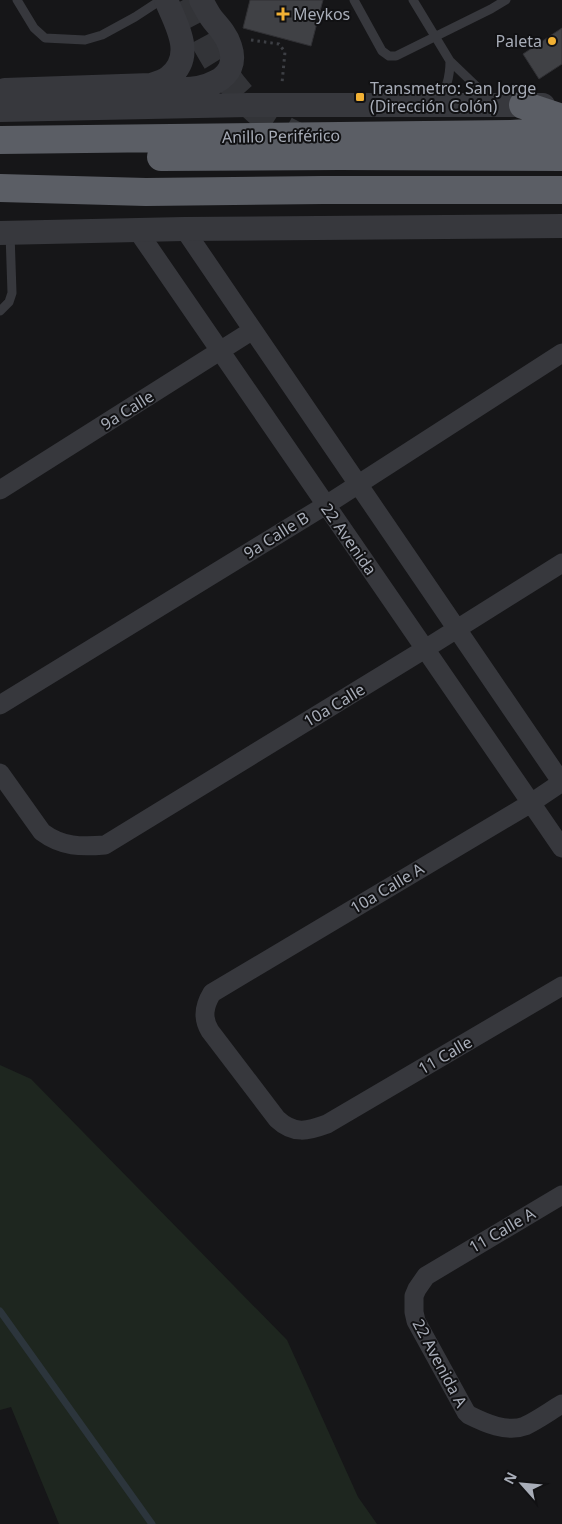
<svg xmlns="http://www.w3.org/2000/svg" width="562" height="1524" font-family="'Noto Sans',sans-serif">
<style>
.green{fill:#1e261f}
.lines{fill:none;stroke-linecap:round;stroke-linejoin:round}
.stream{stroke:#2c353c;stroke-width:7}
.building{fill:#404145;stroke:#303034}
.trunk-tunnel{stroke:#333438;stroke-width:28;stroke-dasharray:28 14;stroke-linecap:butt}
.path{stroke:#3d3f44;stroke-width:3;stroke-dasharray:2.5 4;stroke-linecap:butt}
.service{stroke:#37383d;stroke-width:9}
.minor{stroke:#37383d;stroke-width:19}
.tertiary{stroke:#37383d;stroke-width:24}
.trunk{stroke:#5b5e65;stroke-width:28}
.poi-dot{fill:#f2b134;stroke:#111113;stroke-width:2}
.labels{text-anchor:middle;stroke-width:4;stroke-linejoin:round;paint-order:stroke}
.poi-label{font-size:16px;fill:#a8adb8;stroke:#111113;text-anchor:start}
.street-label{font-size:16px;fill:#a8adb8;stroke:#111113}
</style>
<rect width="100%" height="100%" fill="#161618"/>
<path class="green" d="M 0,1065 L 31,1079 L 287,1340 L 358,1497 L 377,1524 L 59,1524 L 11,1407 L 0,1410 Z"/>
<g class="lines">
<path class="stream" d="M 0,1311 L 152,1524"/>
</g>
<path class="building" d="M 250,0 L 323,0 L 311,46 L 243,28 Z
M 562,28 L 562,64 L 539,79 L 523,54 Z"/>
<g class="lines">
<path class="trunk-tunnel" d="M 183,0 C 206,43 226,88 266,118 C 278,127 293,134 306,141"/>
<path class="path" d="M 251,40 L 279,44 L 285,52 L 282,83"/>
<path class="service" d="M 17,0 L 34,28 L 45,38 L 85,40 L 102,35 L 135,17 L 161,0
M 354,0 L 382,51 L 389,56 L 396,56 L 491,9 L 506,0
M 413,0 L 450,61 L 475,85 L 494,99
M 437,103 C 447,90 450,77 450,61
M 0,311 L 9,302 L 12,293 L 10,233"/>
<path class="minor" d="M 184,229 L 562,783
M 137,230 L 562,848
M 0,490 L 253,330
M 0,705 L 326,505 L 562,353
M 0,773 L 42,832 C 62,847 81,847 105,845 L 425,649 L 562,563
M 562,782 L 531,803 L 212,993 C 204,1006 202,1018 210,1031 L 277,1119 C 294,1135 308,1131 327,1124 L 562,986
M 562,1195 L 426,1276 L 417,1289 L 414,1296 L 414,1312 L 416,1321 L 466,1412 L 469,1415 C 485,1423 507,1433 525,1426 C 538,1420 550,1411 562,1404"/>
<path class="tertiary" d="M 151,85 C 159,87 166,88 174,89 C 201,91 242,81 230,46 C 227,36 220,28 213,20 C 208,14 205,7 201,0
M 0,92 L 5,90 L 151,85 C 157,83 164,81 169,77 C 196,56 176,24 166,0
M 0,110 L 248,105 L 543,105
M 0,233 L 184,229 L 562,226"/>
<path class="trunk" d="M 523,105 L 562,118
M 0,140 L 511,134 L 562,131
M 161,157 L 340,156 L 562,157
M 0,188 L 146,192 L 323,190 L 562,190"/>
</g>
<g class="poi-dot">
<path d="M280.5 6.5h5v5h5v5h-5v5h-5v-5h-5v-5h5z"/>
<circle cx="552" cy="41" r="5"/>
<rect x="355" y="92" width="10" height="10" rx="2.5"/>
</g>
<g class="labels">
<g class="poi-label">
<text x="293" y="20">Meykos</text>
<text x="542" y="47" text-anchor="end">Paleta</text>
<text x="370" y="94">Transmetro: San Jorge<tspan x="370" dy="18">(Dirección Colón)</tspan></text>
</g>
<g class="street-label">
<text transform="translate(281 136) rotate(-1)" y="6">Anillo Periférico</text>
<text transform="translate(127 410) rotate(-32)" y="6">9a Calle</text>
<text transform="translate(276 535) rotate(-32)" y="6">9a Calle B</text>
<text transform="translate(349 539) rotate(55)" y="6">22 Avenida</text>
<text transform="translate(334 705) rotate(-31)" y="6">10a Calle</text>
<text transform="translate(387 888) rotate(-31)" y="6">10a Calle A</text>
<text transform="translate(445 1055) rotate(-30)" y="6">11 Calle</text>
<text transform="translate(502 1230) rotate(-30)" y="6">11 Calle A</text>
<text transform="translate(440 1363) rotate(62)" y="6">22 Avenida A</text>
</g>
</g>
<g transform="translate(522 1484) rotate(297)" stroke="#111113" stroke-width="4" paint-order="stroke">
<path d="M0-4L9 19L0 12L-9 19Z" fill="#a8adb8"/>
<text y="-8" font-size="14" font-weight="bold" text-anchor="middle" fill="#a8adb8">N</text>
</g>
</svg>
